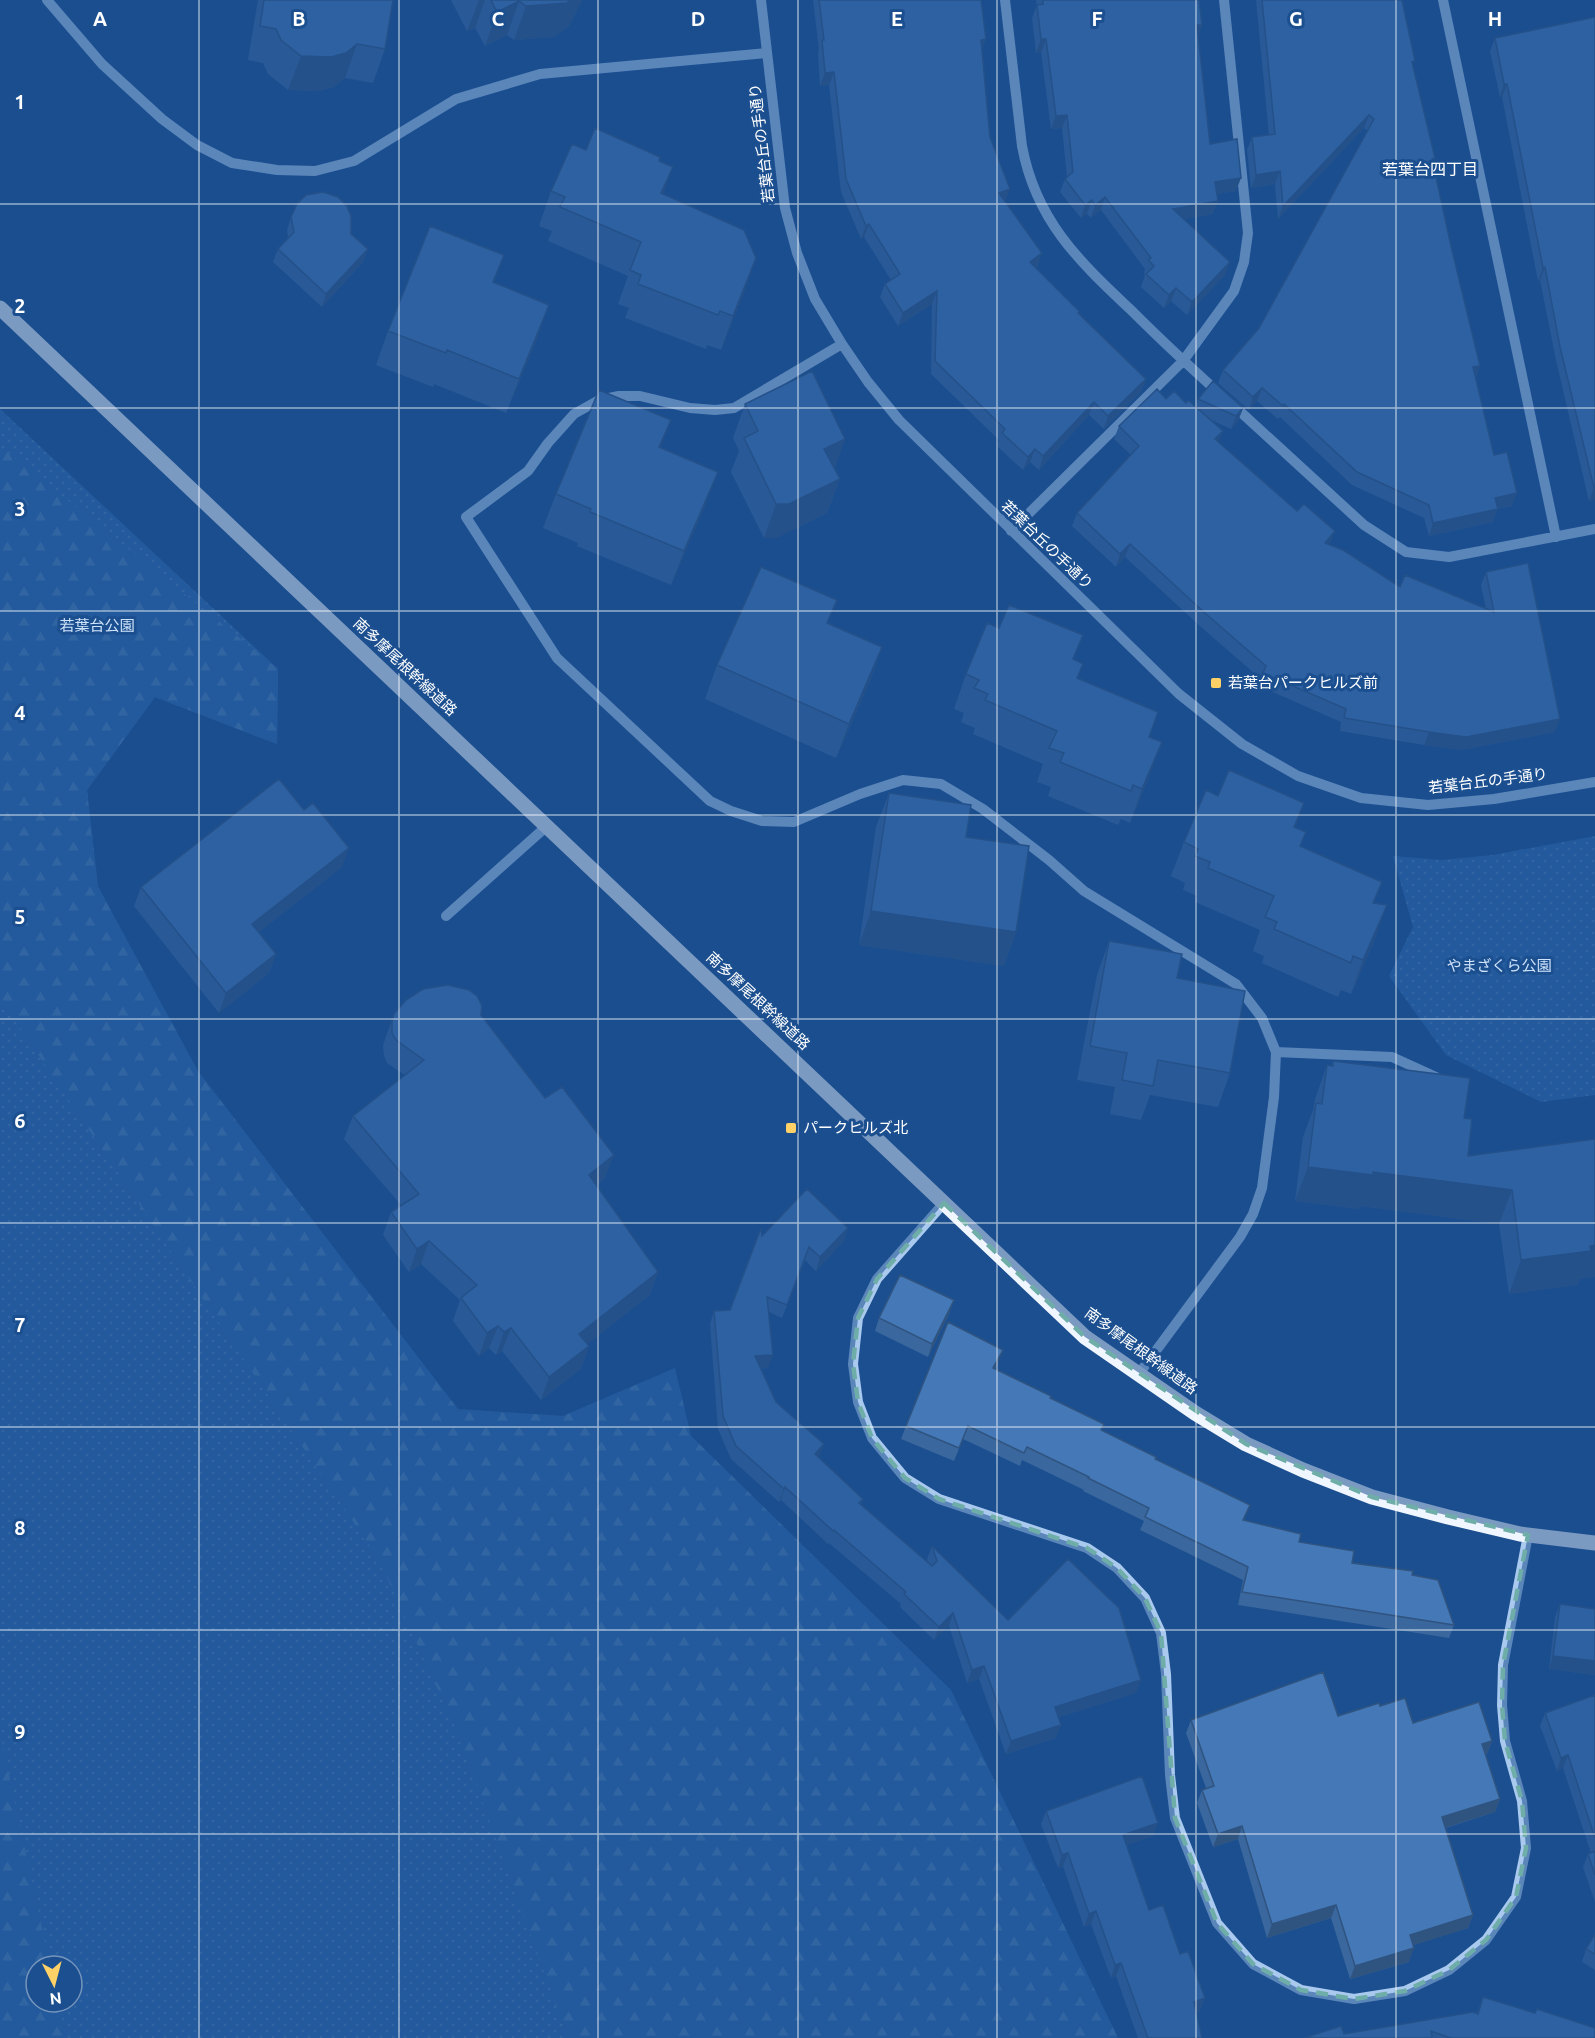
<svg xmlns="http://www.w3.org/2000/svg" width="1595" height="2038" font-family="Ubuntu,'Noto Sans JP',sans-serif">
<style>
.green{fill:url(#green-dots);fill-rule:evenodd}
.forest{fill:url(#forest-firs)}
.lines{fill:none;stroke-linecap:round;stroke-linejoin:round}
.minor{stroke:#a9c9ee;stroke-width:10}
.major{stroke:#f0f6ff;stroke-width:15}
.wall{fill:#3a679d}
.shaded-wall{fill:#305480}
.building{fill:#4478b7;stroke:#305480;stroke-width:1.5}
.marked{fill:none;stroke:#6fada8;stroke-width:4.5;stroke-dasharray:12 8;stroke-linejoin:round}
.grid{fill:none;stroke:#fff;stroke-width:1.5;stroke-opacity:0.55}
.poi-dot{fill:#ffd166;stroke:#1b4f8f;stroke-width:2}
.labels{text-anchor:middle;stroke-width:6;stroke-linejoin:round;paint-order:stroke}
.street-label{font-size:15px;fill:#fff;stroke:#1b4f8f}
.park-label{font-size:15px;fill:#cfe3fa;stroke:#1b4f8f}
.poi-label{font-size:15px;fill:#fff;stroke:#1b4f8f;text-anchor:start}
.neighbourhood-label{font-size:16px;fill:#fff;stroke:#1b4f8f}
.grid-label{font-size:20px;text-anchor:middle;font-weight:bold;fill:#fff;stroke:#1b4f8f;stroke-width:6;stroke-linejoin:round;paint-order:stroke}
</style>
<defs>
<pattern id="green-dots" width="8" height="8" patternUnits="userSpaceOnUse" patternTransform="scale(1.5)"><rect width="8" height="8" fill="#2e69ad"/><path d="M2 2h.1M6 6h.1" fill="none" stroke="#4d80b9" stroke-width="1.8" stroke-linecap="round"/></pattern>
<pattern id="forest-firs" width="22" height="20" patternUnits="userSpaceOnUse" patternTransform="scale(1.5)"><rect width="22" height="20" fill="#2e69ad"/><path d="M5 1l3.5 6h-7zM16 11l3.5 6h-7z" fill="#4d80b9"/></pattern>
</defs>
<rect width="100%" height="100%" fill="#1b4f8f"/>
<path class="green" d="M 0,409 L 278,669 L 277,744 L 155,697 L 87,790 L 98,886 L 672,2038 L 0,2038 ZM 36,1966 L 72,1966 L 72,2002 L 36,2002 Z
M 1595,836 L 1595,1095 L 1541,1102 L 1446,1055 L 1389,976 L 1413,927 L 1393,856 L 1442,860 L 1493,855 Z"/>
<path class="forest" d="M 0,446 L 278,669 L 277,744 L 155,697 L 87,790 L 96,883 L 198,1071 L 458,1409 L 563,1416 L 675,1368 L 691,1436 L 951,1690 L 1118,2038 L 568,2038 L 458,1734 L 379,1560 L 0,998 Z
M 0,1733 L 50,1966 L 36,1966 L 36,2002 L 58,2002 L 66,2038 L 0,2038 Z"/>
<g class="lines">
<path class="minor" d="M 47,0 L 102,64 L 162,119 L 197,145 L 232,163 L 277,170 L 315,171 L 354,161 L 456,99 L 540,74 L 767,53
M 761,0 L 785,208 L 797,253 L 815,299 L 842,344 L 868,382 L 899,420 L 1179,694 L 1242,744 L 1298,776 L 1361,798 L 1428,805 L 1494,799 L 1595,782
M 1005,0 L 1022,146 C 1036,221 1079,261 1132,311 C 1160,339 1189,366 1219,393
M 1443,0 L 1556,537
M 842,344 L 734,408 L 715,410 L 690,408 L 640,396 L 619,396 L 599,400 L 574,414 L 548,443 L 528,471 L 466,517 L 557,658 L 710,801 L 731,811 L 762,821 L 794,822 L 860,794 L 903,780 L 941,784 L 983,809 L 1049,860 L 1084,891 L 1236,984 L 1262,1018 L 1276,1052 L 1274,1097 L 1262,1188 L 1253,1214 L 1240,1237 L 1138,1375
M 1233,405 L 1364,525 L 1406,552 L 1449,557 L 1595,529
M 1011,531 L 1183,361 L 1234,291 L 1244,262 L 1248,233 L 1224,0
M 446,916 L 547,826
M 1276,1052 L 1392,1057 L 1436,1077
M 944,1203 L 877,1279 L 858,1318 L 853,1364 L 858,1402 L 872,1438 L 905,1478 L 939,1499 L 1087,1548 L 1117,1568 L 1145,1598 L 1161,1633 L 1166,1674 L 1170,1775 L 1175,1818 L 1217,1923 L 1253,1964 L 1301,1990 L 1354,1999 L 1405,1991 L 1449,1970 L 1486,1940 L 1516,1897 L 1526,1848 L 1522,1801 L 1505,1741 L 1502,1705 L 1503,1665 L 1528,1535"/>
<path class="major" d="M 0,308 L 1085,1337 L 1195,1413 L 1246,1444 L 1303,1470 L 1372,1497 L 1448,1517 L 1520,1534 L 1595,1543"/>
</g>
<path class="wall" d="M 258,0 L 393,0 L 385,49 L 373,83 L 345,78 L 334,87 L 319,91 L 288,90 L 268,74 L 263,63 L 248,60 Z
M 451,0 L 582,0 L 569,26 L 554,37 L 514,40 L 507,35 L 485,46 L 475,28 L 467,31 Z
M 813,0 L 981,0 L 982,50 L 990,137 L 1005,201 L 1038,266 L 1035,268 L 1079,314 L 1146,379 L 1141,392 L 1104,429 L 1089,415 L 1039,470 L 1030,462 L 1023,470 L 997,446 L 999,440 L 931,374 L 932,304 L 898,326 L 880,297 L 885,284 L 891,280 L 864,237 L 861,239 L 841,192 L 829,85 L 820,86 L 818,53 L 819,50 Z
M 1036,0 L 1199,0 L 1198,37 L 1210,144 L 1236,191 L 1217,194 L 1213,214 L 1185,219 L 1225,275 L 1187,315 L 1171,301 L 1164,308 L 1141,287 L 1145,275 L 1144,273 L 1145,269 L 1101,210 L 1091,218 L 1087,214 L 1081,218 L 1060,192 L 1065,179 L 1067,177 L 1062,128 L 1051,129 L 1041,52 L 1036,53 L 1032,18 L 1037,5 Z
M 1256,0 L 1402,0 L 1413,68 L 1435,158 L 1433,163 L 1451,246 L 1480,366 L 1476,378 L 1494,455 L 1512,506 L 1497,509 L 1493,522 L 1429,536 L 1424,518 L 1352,485 L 1280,417 L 1278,419 L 1257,401 L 1249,410 L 1218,383 L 1223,370 L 1259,328 L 1368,131 L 1364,128 L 1278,219 L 1275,184 L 1251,188 L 1247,150 L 1252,137 L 1269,135 Z
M 1595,17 L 1595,500 L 1589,501 L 1556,360 L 1540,280 L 1538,281 L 1502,97 L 1500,97 L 1490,51 L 1495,38 Z
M 586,150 L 659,161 L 663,194 L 756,258 L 721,350 L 707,345 L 706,349 L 625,318 L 629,308 L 618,304 L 628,276 L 548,241 L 552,231 L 539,226 L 551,191 Z
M 291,217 L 351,234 L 368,249 L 363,262 L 322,307 L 273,262 L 278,249 L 288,238 L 287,230 Z
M 494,283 L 537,339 L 506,413 L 434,384 L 433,387 L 376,365 L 388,331 Z
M 1166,399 L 1186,403 L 1196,406 L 1198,399 L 1243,408 L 1238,421 L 1231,429 L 1211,420 L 1223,431 L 1218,442 L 1330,545 L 1400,587 L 1486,609 L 1481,585 L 1486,572 L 1555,732 L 1461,750 L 1424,745 L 1340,731 L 1341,722 L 1259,686 L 1261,679 L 1201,627 L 1125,557 L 1116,567 L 1072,526 L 1077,513 L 1131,455 L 1114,439 L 1119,426 Z
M 745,404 L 845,439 L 834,469 L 840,479 L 827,513 L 776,538 L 764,538 L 731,472 L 739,451 L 733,438 Z
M 661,448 L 705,506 L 671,585 L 577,546 L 578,543 L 543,528 L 556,494 Z
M 828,623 L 882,647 L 870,681 L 836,758 L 705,699 L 717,665 Z
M 1074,660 L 1078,678 L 1158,712 L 1149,737 L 1149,777 L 1130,823 L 1121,819 L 1118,825 L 1048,796 L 1051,787 L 1037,782 L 1043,764 L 973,734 L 975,728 L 961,722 L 964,713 L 954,709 L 966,674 Z
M 889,793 L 966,837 L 1016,932 L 1004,966 L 859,945 L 876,827 Z
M 1296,828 L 1301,846 L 1374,904 L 1375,939 L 1351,994 L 1341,990 L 1338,997 L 1262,963 L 1264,956 L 1253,951 L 1260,930 L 1195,902 L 1197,896 L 1183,890 L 1185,883 L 1171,876 L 1184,842 Z
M 342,867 L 259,932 L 276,954 L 269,973 L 219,1013 L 134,906 L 141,887 Z
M 1109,941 L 1177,978 L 1230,1073 L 1218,1107 L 1150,1095 L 1141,1120 L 1110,1114 L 1115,1087 L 1077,1080 L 1097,975 Z
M 394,1014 L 481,1015 L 605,1178 L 596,1186 L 658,1272 L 650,1295 L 587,1344 L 589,1346 L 581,1369 L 541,1400 L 502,1351 L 496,1355 L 489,1348 L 479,1356 L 453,1321 L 460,1300 L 421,1264 L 409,1272 L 383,1235 L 391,1212 L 401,1205 L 344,1139 L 353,1116 L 405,1075 L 387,1063 L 384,1056 L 383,1045 Z
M 1333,1061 L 1464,1118 L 1468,1156 L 1595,1139 L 1595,1277 L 1580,1279 L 1578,1285 L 1509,1294 L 1499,1224 L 1361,1206 L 1360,1209 L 1295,1201 L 1303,1137 L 1313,1110 L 1315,1099 L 1327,1065 L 1331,1066 Z
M 848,1228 L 844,1241 L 816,1271 L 805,1260 L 782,1318 L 769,1312 L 768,1368 L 761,1369 L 776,1402 L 819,1457 L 863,1499 L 861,1504 L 928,1563 L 927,1559 L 932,1546 L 1008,1620 L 1136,1693 L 1059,1717 L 1056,1738 L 1006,1754 L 979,1679 L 967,1683 L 949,1626 L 934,1640 L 900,1607 L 901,1604 L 829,1543 L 828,1544 L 781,1500 L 779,1502 L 731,1459 L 718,1429 L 710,1324 L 714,1311 L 730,1310 L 762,1236 Z
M 954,1300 L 949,1314 L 928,1357 L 875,1331 L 879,1318 Z
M 998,1363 L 995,1369 L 1050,1398 L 1101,1430 L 1155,1459 L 1245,1520 L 1352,1563 L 1412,1575 L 1454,1625 L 1449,1638 L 1238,1605 L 1243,1580 L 1140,1530 L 1144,1521 L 1083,1491 L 1084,1490 L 1022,1460 L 1020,1466 L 963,1439 L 954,1461 L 901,1439 L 906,1426 Z
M 1560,1604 L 1595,1609 L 1595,1675 L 1549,1669 L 1555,1617 Z
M 1595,1695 L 1595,1902 L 1583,1867 L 1588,1854 L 1591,1853 L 1563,1768 L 1557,1771 L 1540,1726 L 1545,1713 Z
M 1380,1706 L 1413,1723 L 1492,1741 L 1487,1754 L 1485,1755 L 1500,1799 L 1495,1812 L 1446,1828 L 1473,1915 L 1468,1928 L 1413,1945 L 1409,1962 L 1350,1979 L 1331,1918 L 1267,1938 L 1238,1839 L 1213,1847 L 1197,1803 L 1202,1790 L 1206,1788 L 1186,1733 L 1191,1720 L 1338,1716 Z
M 1046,1811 L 1158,1823 L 1153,1836 L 1126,1845 L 1149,1910 L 1200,2011 L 1197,2012 L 1202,2038 L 1138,2038 L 1116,1976 L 1111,1978 L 1091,1924 L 1084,1927 L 1063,1866 L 1058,1868 L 1041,1824 Z
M 1595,1934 L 1595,1970 L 1582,1962 L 1586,1949 Z
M 1483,1997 L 1535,2013 L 1595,2038 L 1304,2038 L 1344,2034 L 1477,2013 Z"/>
<path class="shaded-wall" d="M 479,0 L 485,0 L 475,28 L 467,31 Z
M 570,0 L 582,0 L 569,26 L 554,37 L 514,40 L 526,6 Z
M 519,1 L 507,35 L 485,46 L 497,12 Z
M 1197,25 L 1202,25 L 1198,38 Z
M 986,39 L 981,52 L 981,40 Z
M 1041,39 L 1046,39 L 1041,52 L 1036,53 Z
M 357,44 L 345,78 L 334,87 L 319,91 L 288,90 L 301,56 Z
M 834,72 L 829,85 L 820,86 L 825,73 Z
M 1504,84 L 1507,84 L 1502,97 L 1500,97 Z
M 1067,115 L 1062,128 L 1051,129 L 1056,116 Z
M 1369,115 L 1364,128 L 1278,219 L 1283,206 Z
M 673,167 L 661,201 L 661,193 Z
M 1280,171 L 1275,184 L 1251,188 L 1256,175 Z
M 1241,178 L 1236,191 L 1210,195 L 1215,182 Z
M 1010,189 L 1005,202 L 999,193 Z
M 1105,197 L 1101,210 L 1091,218 L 1095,205 Z
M 1092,200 L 1087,214 L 1081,218 L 1085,205 Z
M 1218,201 L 1213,214 L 1169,222 L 1173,209 Z
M 869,224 L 864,237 L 861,239 L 866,226 Z
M 368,249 L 363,262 L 322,307 L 326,294 Z
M 1042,253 L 1038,266 L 1025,275 L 1030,262 Z
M 756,258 L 744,293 L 721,350 L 733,316 Z
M 1230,262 L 1225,275 L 1187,315 L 1192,302 Z
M 1545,267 L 1540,280 L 1538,281 L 1543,268 Z
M 1176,288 L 1171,301 L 1164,308 L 1169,295 Z
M 937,291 L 932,304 L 898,326 L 903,313 Z
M 549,305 L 537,339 L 506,413 L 519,379 Z
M 1480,366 L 1476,379 L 1473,367 Z
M 1146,379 L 1141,392 L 1104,429 L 1108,416 Z
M 1262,388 L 1257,401 L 1249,410 L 1253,397 Z
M 1094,402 L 1089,415 L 1039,470 L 1043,456 Z
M 1243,408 L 1238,421 L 1231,429 L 1236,416 Z
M 671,420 L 658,455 L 659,447 Z
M 1223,431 L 1218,444 L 1215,439 Z
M 845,439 L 833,473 L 824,449 Z
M 1035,449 L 1030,462 L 1023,470 L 1028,457 Z
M 718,472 L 705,506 L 671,585 L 684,551 Z
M 840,479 L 827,513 L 776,538 L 764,538 L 776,504 Z
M 1594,488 L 1595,488 L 1595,500 L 1589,501 Z
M 1517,493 L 1512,506 L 1497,509 L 1493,522 L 1429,536 L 1433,523 L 1495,498 Z
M 1335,531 L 1330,544 L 1320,556 L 1325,543 Z
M 1130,544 L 1125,557 L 1116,567 L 1120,554 Z
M 882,647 L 870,681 L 836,758 L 849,724 Z
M 1560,719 L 1555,732 L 1461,750 L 1424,745 L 1429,732 Z
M 1162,742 L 1149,777 L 1130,823 L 1142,789 Z
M 1304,803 L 1292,837 L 1294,827 Z
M 349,848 L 342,867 L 245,943 L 252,924 Z
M 1387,905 L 1375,939 L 1351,994 L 1363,960 Z
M 871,911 L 1016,932 L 1004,966 L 859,945 Z
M 276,954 L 269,973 L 219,1013 L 226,993 Z
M 614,1155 L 605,1178 L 580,1198 L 589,1175 Z
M 1308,1167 L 1373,1172 L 1512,1190 L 1499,1224 L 1361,1206 L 1360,1209 L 1295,1201 Z
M 848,1228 L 844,1241 L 816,1271 L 820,1257 Z
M 429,1241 L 421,1264 L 409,1272 L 417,1249 Z
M 1595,1245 L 1595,1277 L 1580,1279 L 1578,1285 L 1509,1294 L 1521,1260 Z
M 658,1272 L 650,1295 L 571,1357 L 579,1334 Z
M 954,1300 L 949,1314 L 928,1357 L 932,1344 Z
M 498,1326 L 489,1348 L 479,1356 L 487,1333 Z
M 511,1328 L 502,1351 L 496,1355 L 504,1332 Z
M 589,1346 L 581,1369 L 541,1400 L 549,1377 Z
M 1003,1350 L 998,1363 L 988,1381 L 993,1368 Z
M 773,1355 L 768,1368 L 751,1370 L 755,1356 Z
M 824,1444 L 819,1457 L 815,1454 Z
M 785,1487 L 781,1500 L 779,1502 L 784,1489 Z
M 953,1613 L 949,1626 L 934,1640 L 939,1627 Z
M 1553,1656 L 1595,1661 L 1595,1675 L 1549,1669 Z
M 984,1666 L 979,1679 L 967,1683 L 972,1670 Z
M 1141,1680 L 1136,1693 L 1050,1720 L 1055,1707 Z
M 1061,1725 L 1056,1738 L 1006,1754 L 1011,1741 Z
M 1492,1741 L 1487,1754 L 1477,1757 L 1482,1744 Z
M 1568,1755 L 1563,1768 L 1557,1771 L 1561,1758 Z
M 1500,1799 L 1495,1812 L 1438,1830 L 1442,1817 Z
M 1158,1823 L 1153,1836 L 1118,1848 L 1123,1835 Z
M 1242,1826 L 1238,1839 L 1213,1847 L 1218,1834 Z
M 1068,1853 L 1063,1866 L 1058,1868 L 1062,1855 Z
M 1336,1905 L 1331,1918 L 1267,1938 L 1272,1924 Z
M 1096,1911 L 1091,1924 L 1084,1927 L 1089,1914 Z
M 1473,1915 L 1468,1928 L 1405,1948 L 1410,1935 Z
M 1414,1948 L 1409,1962 L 1350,1979 L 1355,1966 Z
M 1121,1963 L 1116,1976 L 1111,1978 L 1115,1965 Z
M 1205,1998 L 1200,2011 L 1190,2015 L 1194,2002 Z"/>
<path class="building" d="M 264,0 L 393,0 L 385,49 L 357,44 L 346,53 L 331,57 L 301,56 L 281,40 L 276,29 L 260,26 Z
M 491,0 L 570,0 L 567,3 L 526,6 L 519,1 L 497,12 Z
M 819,0 L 981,0 L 986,39 L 981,40 L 990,137 L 1010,189 L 999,193 L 1042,253 L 1030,262 L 1080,312 L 1078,313 L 1146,379 L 1108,416 L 1094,402 L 1043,456 L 1035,449 L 1028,457 L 1002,433 L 1005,429 L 935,361 L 937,291 L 903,313 L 885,284 L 900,274 L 869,224 L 866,226 L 846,179 L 834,72 L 825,73 L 822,40 L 824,40 Z
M 1043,0 L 1199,0 L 1202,25 L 1197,25 L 1210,144 L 1237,139 L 1241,178 L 1215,182 L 1218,201 L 1173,209 L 1230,262 L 1192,302 L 1176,288 L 1169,295 L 1146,274 L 1154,266 L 1148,260 L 1151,258 L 1105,197 L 1095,205 L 1092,200 L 1085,205 L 1065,179 L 1073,172 L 1067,115 L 1056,116 L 1046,39 L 1041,39 L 1037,5 L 1043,4 Z
M 1262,0 L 1402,0 L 1415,61 L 1412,62 L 1435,158 L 1432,159 L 1451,246 L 1480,366 L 1473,367 L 1494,455 L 1507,452 L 1517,493 L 1495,498 L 1498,509 L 1433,523 L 1429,505 L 1357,472 L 1284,404 L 1283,406 L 1262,388 L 1253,397 L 1223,370 L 1259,328 L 1374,119 L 1369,115 L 1283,206 L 1280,171 L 1256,175 L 1252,137 L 1275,134 Z
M 1595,17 L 1595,488 L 1594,488 L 1560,347 L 1545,267 L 1543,268 L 1507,84 L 1504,84 L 1495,38 Z
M 595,128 L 660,157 L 659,161 L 673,167 L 661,193 L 744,230 L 756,258 L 733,316 L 720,311 L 718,315 L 638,284 L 641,275 L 630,270 L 641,242 L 560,207 L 565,197 L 551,191 L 572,144 L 586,150 Z
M 323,192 L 338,197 L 347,206 L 351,216 L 351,234 L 368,249 L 326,294 L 278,249 L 294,232 L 291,217 L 297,204 L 306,195 Z
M 430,226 L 504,255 L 493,282 L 549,305 L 519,379 L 447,350 L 446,353 L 388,331 Z
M 812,371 L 845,439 L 824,449 L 840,479 L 789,504 L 776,504 L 744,438 L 758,431 L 745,404 Z
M 1213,381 L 1243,408 L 1236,416 L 1198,399 Z
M 1157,389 L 1166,399 L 1174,391 L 1186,403 L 1188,400 L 1223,431 L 1215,439 L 1297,511 L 1304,504 L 1335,531 L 1325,543 L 1343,550 L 1400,587 L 1405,575 L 1494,612 L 1486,572 L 1528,563 L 1560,719 L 1466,737 L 1429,732 L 1344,718 L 1346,709 L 1263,673 L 1266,666 L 1206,614 L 1130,544 L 1120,554 L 1077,513 L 1139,446 L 1119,426 Z
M 599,390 L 671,420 L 659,447 L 718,472 L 684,551 L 590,512 L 591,509 L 556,494 Z
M 761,567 L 837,600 L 827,623 L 882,647 L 849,724 L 717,665 Z
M 1009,605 L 1083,635 L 1073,659 L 1083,664 L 1077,678 L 1158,712 L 1149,737 L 1162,742 L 1142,789 L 1133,785 L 1131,791 L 1060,762 L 1064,753 L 1049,748 L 1057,731 L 985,700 L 988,694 L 974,688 L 979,680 L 966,674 L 987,623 L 999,628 Z
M 1229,770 L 1304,803 L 1294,827 L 1306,832 L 1300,846 L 1382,882 L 1373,903 L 1387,905 L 1363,960 L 1353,956 L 1351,963 L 1274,929 L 1277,922 L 1265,917 L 1274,896 L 1208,868 L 1210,862 L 1195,856 L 1198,849 L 1184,842 L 1206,790 L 1218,796 Z
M 279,779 L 304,810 L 313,803 L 349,848 L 252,924 L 276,954 L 226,993 L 141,887 Z
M 889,793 L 971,805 L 966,837 L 1029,846 L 1016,932 L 871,911 Z
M 1109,941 L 1182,954 L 1177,978 L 1245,991 L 1230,1073 L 1158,1060 L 1153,1086 L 1122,1080 L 1127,1053 L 1090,1046 Z
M 448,985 L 469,990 L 477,996 L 482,1006 L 481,1015 L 545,1098 L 562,1087 L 614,1155 L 589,1175 L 658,1272 L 579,1334 L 589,1346 L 549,1377 L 511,1328 L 504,1332 L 498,1326 L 487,1333 L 461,1298 L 477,1285 L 429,1241 L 417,1249 L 391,1212 L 419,1194 L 353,1116 L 424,1060 L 396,1040 L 392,1033 L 392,1022 L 394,1014 L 406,1000 L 423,989 Z
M 1333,1061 L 1470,1078 L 1464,1118 L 1472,1119 L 1468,1156 L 1595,1139 L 1595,1245 L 1590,1246 L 1591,1251 L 1521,1260 L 1512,1190 L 1373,1172 L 1373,1175 L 1308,1167 L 1316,1103 L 1322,1104 L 1327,1065 L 1333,1066 Z
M 807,1189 L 848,1228 L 820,1257 L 809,1247 L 787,1305 L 767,1297 L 773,1355 L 755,1356 L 776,1402 L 824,1444 L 815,1454 L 863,1499 L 859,1503 L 932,1566 L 937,1561 L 932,1546 L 1008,1620 L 1068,1559 L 1119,1608 L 1141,1680 L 1055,1707 L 1061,1725 L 1011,1741 L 984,1666 L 972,1670 L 953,1613 L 939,1627 L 904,1594 L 906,1592 L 834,1530 L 833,1531 L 785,1487 L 784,1489 L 736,1446 L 723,1416 L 714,1311 L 730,1310 L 761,1228 L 762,1236 Z
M 900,1275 L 954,1300 L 932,1344 L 879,1318 Z
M 948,1322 L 1003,1350 L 993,1368 L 1051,1396 L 1050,1398 L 1104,1424 L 1101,1430 L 1156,1457 L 1155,1459 L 1250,1505 L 1243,1520 L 1301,1534 L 1299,1542 L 1354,1551 L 1352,1563 L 1413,1571 L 1412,1575 L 1438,1580 L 1454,1625 L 1242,1592 L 1248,1567 L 1145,1517 L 1149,1508 L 1088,1478 L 1089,1477 L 1027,1447 L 1024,1453 L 968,1426 L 959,1448 L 906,1426 Z
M 1560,1604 L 1595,1609 L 1595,1661 L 1553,1656 Z
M 1323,1672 L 1338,1716 L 1379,1703 L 1380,1706 L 1405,1698 L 1413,1723 L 1479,1702 L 1492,1741 L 1482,1744 L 1500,1799 L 1442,1817 L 1473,1915 L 1410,1935 L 1414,1948 L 1355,1966 L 1336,1905 L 1272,1924 L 1242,1826 L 1218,1834 L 1202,1790 L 1214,1786 L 1191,1720 Z
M 1595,1695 L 1595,1838 L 1568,1755 L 1561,1758 L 1545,1713 Z
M 1142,1776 L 1158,1823 L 1123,1835 L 1149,1910 L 1163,1905 L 1180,1954 L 1188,1951 L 1205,1998 L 1194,2002 L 1202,2038 L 1148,2038 L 1121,1963 L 1115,1965 L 1096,1911 L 1089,1914 L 1068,1853 L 1062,1855 L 1046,1811 Z
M 1595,1851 L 1595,1875 L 1588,1854 Z
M 1595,1934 L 1595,1954 L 1586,1949 Z
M 1483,1997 L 1535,2013 L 1537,2009 L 1595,2028 L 1595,2038 L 1451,2038 L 1431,2031 L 1432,2038 L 1304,2038 L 1341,2026 L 1344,2034 L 1473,2012 L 1478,2014 Z"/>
<path d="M0 0H1595V2038H0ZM 944,1203 L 1085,1337 L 1246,1444 L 1372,1497 L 1528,1535 L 1503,1665 L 1502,1705 L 1505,1741 L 1522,1801 L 1526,1848 L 1516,1897 L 1486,1940 L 1449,1970 L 1405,1991 L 1354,1999 L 1301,1990 L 1253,1964 L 1217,1923 L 1175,1818 L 1161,1633 L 1145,1598 L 1117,1568 L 1087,1548 L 939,1499 L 905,1478 L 872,1438 L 858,1402 L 853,1364 L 858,1318 L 877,1279 Z" fill="#1b4f8f" fill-opacity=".55" fill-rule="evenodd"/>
<path class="marked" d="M 944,1203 L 1085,1337 L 1246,1444 L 1372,1497 L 1528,1535 L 1503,1665 L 1502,1705 L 1505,1741 L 1522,1801 L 1526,1848 L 1516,1897 L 1486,1940 L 1449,1970 L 1405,1991 L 1354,1999 L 1301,1990 L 1253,1964 L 1217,1923 L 1175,1818 L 1161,1633 L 1145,1598 L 1117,1568 L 1087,1548 L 939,1499 L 905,1478 L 872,1438 L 858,1402 L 853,1364 L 858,1318 L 877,1279 Z"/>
<path class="grid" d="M 199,0 L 199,2038M 399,0 L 399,2038M 598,0 L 598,2038M 798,0 L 798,2038M 997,0 L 997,2038M 1196,0 L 1196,2038M 1396,0 L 1396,2038M 0,204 L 1595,204M 0,408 L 1595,408M 0,611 L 1595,611M 0,815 L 1595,815M 0,1019 L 1595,1019M 0,1223 L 1595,1223M 0,1427 L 1595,1427M 0,1630 L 1595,1630M 0,1834 L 1595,1834"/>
<g class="poi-dot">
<rect x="1210" y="677" width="12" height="12" rx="3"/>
<rect x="785" y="1122" width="12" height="12" rx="3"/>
</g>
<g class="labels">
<g class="street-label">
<text transform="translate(762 143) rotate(-97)" y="5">若葉台丘の手通り</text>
<text transform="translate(1047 545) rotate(44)" y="5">若葉台丘の手通り</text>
<text transform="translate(405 667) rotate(43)" y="5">南多摩尾根幹線道路</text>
<text transform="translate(1488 781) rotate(-7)" y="5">若葉台丘の手通り</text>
<text transform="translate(758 1001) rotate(43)" y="5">南多摩尾根幹線道路</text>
<text transform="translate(1141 1351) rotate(36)" y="5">南多摩尾根幹線道路</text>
</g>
<g class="park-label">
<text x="97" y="631">若葉台公園</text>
<text x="1499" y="971">やまざくら公園</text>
</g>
<g class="poi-label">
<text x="1228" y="688">若葉台パークヒルズ前</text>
<text x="803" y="1133">パークヒルズ北</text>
</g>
<g class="neighbourhood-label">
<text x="1430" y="175">若葉台四丁目</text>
</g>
</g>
<g class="grid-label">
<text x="100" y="26">A</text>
<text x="299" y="26">B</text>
<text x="498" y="26">C</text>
<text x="698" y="26">D</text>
<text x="897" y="26">E</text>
<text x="1097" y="26">F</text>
<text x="1296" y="26">G</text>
<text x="1495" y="26">H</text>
<text x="20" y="109">1</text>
<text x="20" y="313">2</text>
<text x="20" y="516">3</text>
<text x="20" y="720">4</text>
<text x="20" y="924">5</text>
<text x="20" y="1128">6</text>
<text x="20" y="1332">7</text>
<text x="20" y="1535">8</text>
<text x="20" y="1739">9</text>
</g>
<g transform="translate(54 1984) rotate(174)"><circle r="28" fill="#1b4f8f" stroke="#7695bc" stroke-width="1.5"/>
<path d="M0-4.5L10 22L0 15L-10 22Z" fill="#ffd166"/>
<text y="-9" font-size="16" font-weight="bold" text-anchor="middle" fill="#ffffff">N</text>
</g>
</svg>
